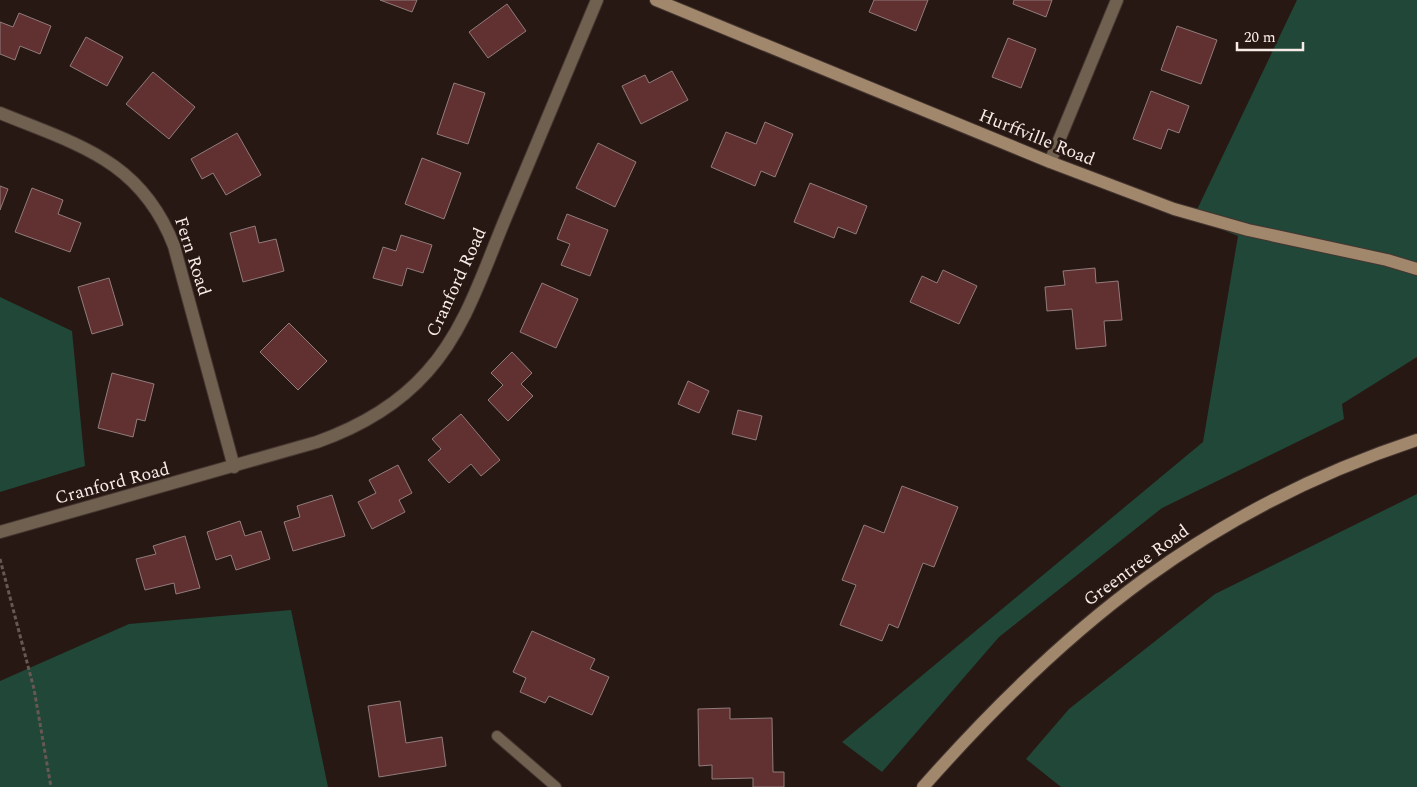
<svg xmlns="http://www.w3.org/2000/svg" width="1417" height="787" font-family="Spectral,serif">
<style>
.green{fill:#204737}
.building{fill:#613031;stroke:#927c7c}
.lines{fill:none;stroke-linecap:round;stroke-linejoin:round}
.lane-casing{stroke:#453631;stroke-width:12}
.street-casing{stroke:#453631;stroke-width:14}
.secondary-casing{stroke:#453631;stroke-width:14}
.path{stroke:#675854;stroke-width:3;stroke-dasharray:4 2.5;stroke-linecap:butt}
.lane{stroke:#706050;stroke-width:10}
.street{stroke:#706050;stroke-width:12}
.secondary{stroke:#a1876c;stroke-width:12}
.labels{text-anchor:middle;stroke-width:5;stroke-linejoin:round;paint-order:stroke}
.street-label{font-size:18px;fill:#f8ece8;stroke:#281813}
</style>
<rect width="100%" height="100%" fill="#281813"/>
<path class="green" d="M 1297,0 L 1417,0 L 1417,357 L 1342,404 L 1344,419 L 1162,508 L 999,637 L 882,772 L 842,742 L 1203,442 L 1238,236 L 1193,218 Z
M 0,297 L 72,331 L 85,466 L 0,492 Z
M 1417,494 L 1417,787 L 1061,787 L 1026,759 L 1069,709 L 1215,594 Z
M 291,610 L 328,787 L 0,787 L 0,681 L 129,624 Z"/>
<path class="building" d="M 380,0 L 417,0 L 412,12 Z
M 874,0 L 928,0 L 916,31 L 869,12 Z
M 1014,0 L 1052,0 L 1046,17 L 1013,4 Z
M 507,4 L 526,31 L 488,58 L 469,32 Z
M 19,13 L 51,26 L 40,54 L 20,46 L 15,60 L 0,54 L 0,22 L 13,27 Z
M 1177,26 L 1217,40 L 1201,84 L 1161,70 Z
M 86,37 L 123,57 L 107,86 L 70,66 Z
M 1008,38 L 1036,49 L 1021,88 L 992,77 Z
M 672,71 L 688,100 L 641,124 L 622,86 L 645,75 L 649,83 Z
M 153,72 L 195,107 L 169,139 L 126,104 Z
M 454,83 L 485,93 L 468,144 L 437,134 Z
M 1151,91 L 1189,106 L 1179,133 L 1168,129 L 1161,149 L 1133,139 Z
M 765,122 L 793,134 L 775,177 L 761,171 L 755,186 L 711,167 L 726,132 L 756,144 Z
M 237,133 L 261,175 L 226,195 L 213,173 L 202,179 L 191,159 Z
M 598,143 L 636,162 L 615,207 L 576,188 Z
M 422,158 L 461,173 L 444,219 L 405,204 Z
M 810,183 L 867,206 L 856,234 L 838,227 L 834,238 L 794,222 Z
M 0,186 L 8,189 L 0,210 Z
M 32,188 L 63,200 L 58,214 L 81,223 L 70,252 L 15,232 Z
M 567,214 L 608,230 L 590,276 L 561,265 L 570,244 L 557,239 Z
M 255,226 L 259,243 L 276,239 L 284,271 L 243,282 L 230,233 Z
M 401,235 L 432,245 L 423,273 L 407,268 L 402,286 L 373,278 L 383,247 L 396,251 Z
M 1095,268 L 1096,283 L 1118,281 L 1122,320 L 1104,321 L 1106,346 L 1076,349 L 1072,309 L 1047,311 L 1045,287 L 1065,285 L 1063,271 Z
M 943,270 L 977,286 L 959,324 L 910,302 L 922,276 L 937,283 Z
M 109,278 L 123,325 L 92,334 L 78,287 Z
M 542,283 L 578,299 L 556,348 L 520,332 Z
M 289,323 L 327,361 L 298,390 L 260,352 Z
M 512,352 L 532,373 L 521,384 L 533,396 L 508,421 L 488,400 L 503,385 L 491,373 Z
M 112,373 L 154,384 L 145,421 L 137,419 L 133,437 L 98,428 Z
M 688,381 L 709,391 L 699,413 L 678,404 Z
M 738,410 L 762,416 L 756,440 L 732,434 Z
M 461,414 L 500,460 L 481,476 L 471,464 L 449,483 L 428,460 L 441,449 L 432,439 Z
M 398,465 L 412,493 L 399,500 L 405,512 L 372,529 L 358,502 L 376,493 L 369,480 Z
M 902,486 L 958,507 L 934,567 L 923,563 L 898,628 L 889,624 L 882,641 L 840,625 L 856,585 L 842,580 L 864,525 L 884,533 Z
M 332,495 L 345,536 L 293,551 L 284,522 L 300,517 L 297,506 Z
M 240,521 L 245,536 L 261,531 L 270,559 L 236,570 L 231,555 L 216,560 L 207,532 Z
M 185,536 L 200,588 L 176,594 L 174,583 L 145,590 L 136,559 L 156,554 L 153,546 Z
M 532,631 L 595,659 L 590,669 L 609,677 L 592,715 L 549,696 L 545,703 L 520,692 L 526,678 L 513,672 Z
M 400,701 L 406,743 L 442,737 L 446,766 L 379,777 L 368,706 Z
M 730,708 L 730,719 L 772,718 L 773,772 L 784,772 L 784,787 L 753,787 L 753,778 L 712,779 L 712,765 L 699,766 L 698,709 Z"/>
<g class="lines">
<defs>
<path id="lane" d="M 497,736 L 556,787"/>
<path id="street" d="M 0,113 C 78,145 141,160 174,246 L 234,467
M 1050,162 L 1117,0
M 0,532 L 317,442 C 359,427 397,406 427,372 C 466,329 484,269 506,217 C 536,145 567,73 597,0"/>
<path id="secondary" d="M 656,0 L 1050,162 L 1174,209 L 1248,230 L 1387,260 L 1417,269
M 923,787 C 1067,624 1208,509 1417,440"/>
</defs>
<use href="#lane" class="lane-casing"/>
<use href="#street" class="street-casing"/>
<use href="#secondary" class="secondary-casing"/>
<path class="path" d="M 0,559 L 34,689 L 51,787"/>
<use href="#lane" class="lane"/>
<use href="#street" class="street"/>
<use href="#secondary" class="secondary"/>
</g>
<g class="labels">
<g class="street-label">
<text transform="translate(1037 137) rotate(22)" y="6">Hurffville Road</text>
<text transform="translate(193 256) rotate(72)" y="6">Fern Road</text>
<text transform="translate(456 282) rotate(-65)" y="6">Cranford Road</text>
<text transform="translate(112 483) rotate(-15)" y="6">Cranford Road</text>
<text transform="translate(1136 565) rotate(-36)" y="6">Greentree Road</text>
</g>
</g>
<path d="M1237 42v8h66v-8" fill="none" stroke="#f8ece8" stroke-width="2.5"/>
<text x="1244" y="42" font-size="15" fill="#f8ece8" stroke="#281813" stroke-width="4" paint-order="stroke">20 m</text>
</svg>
